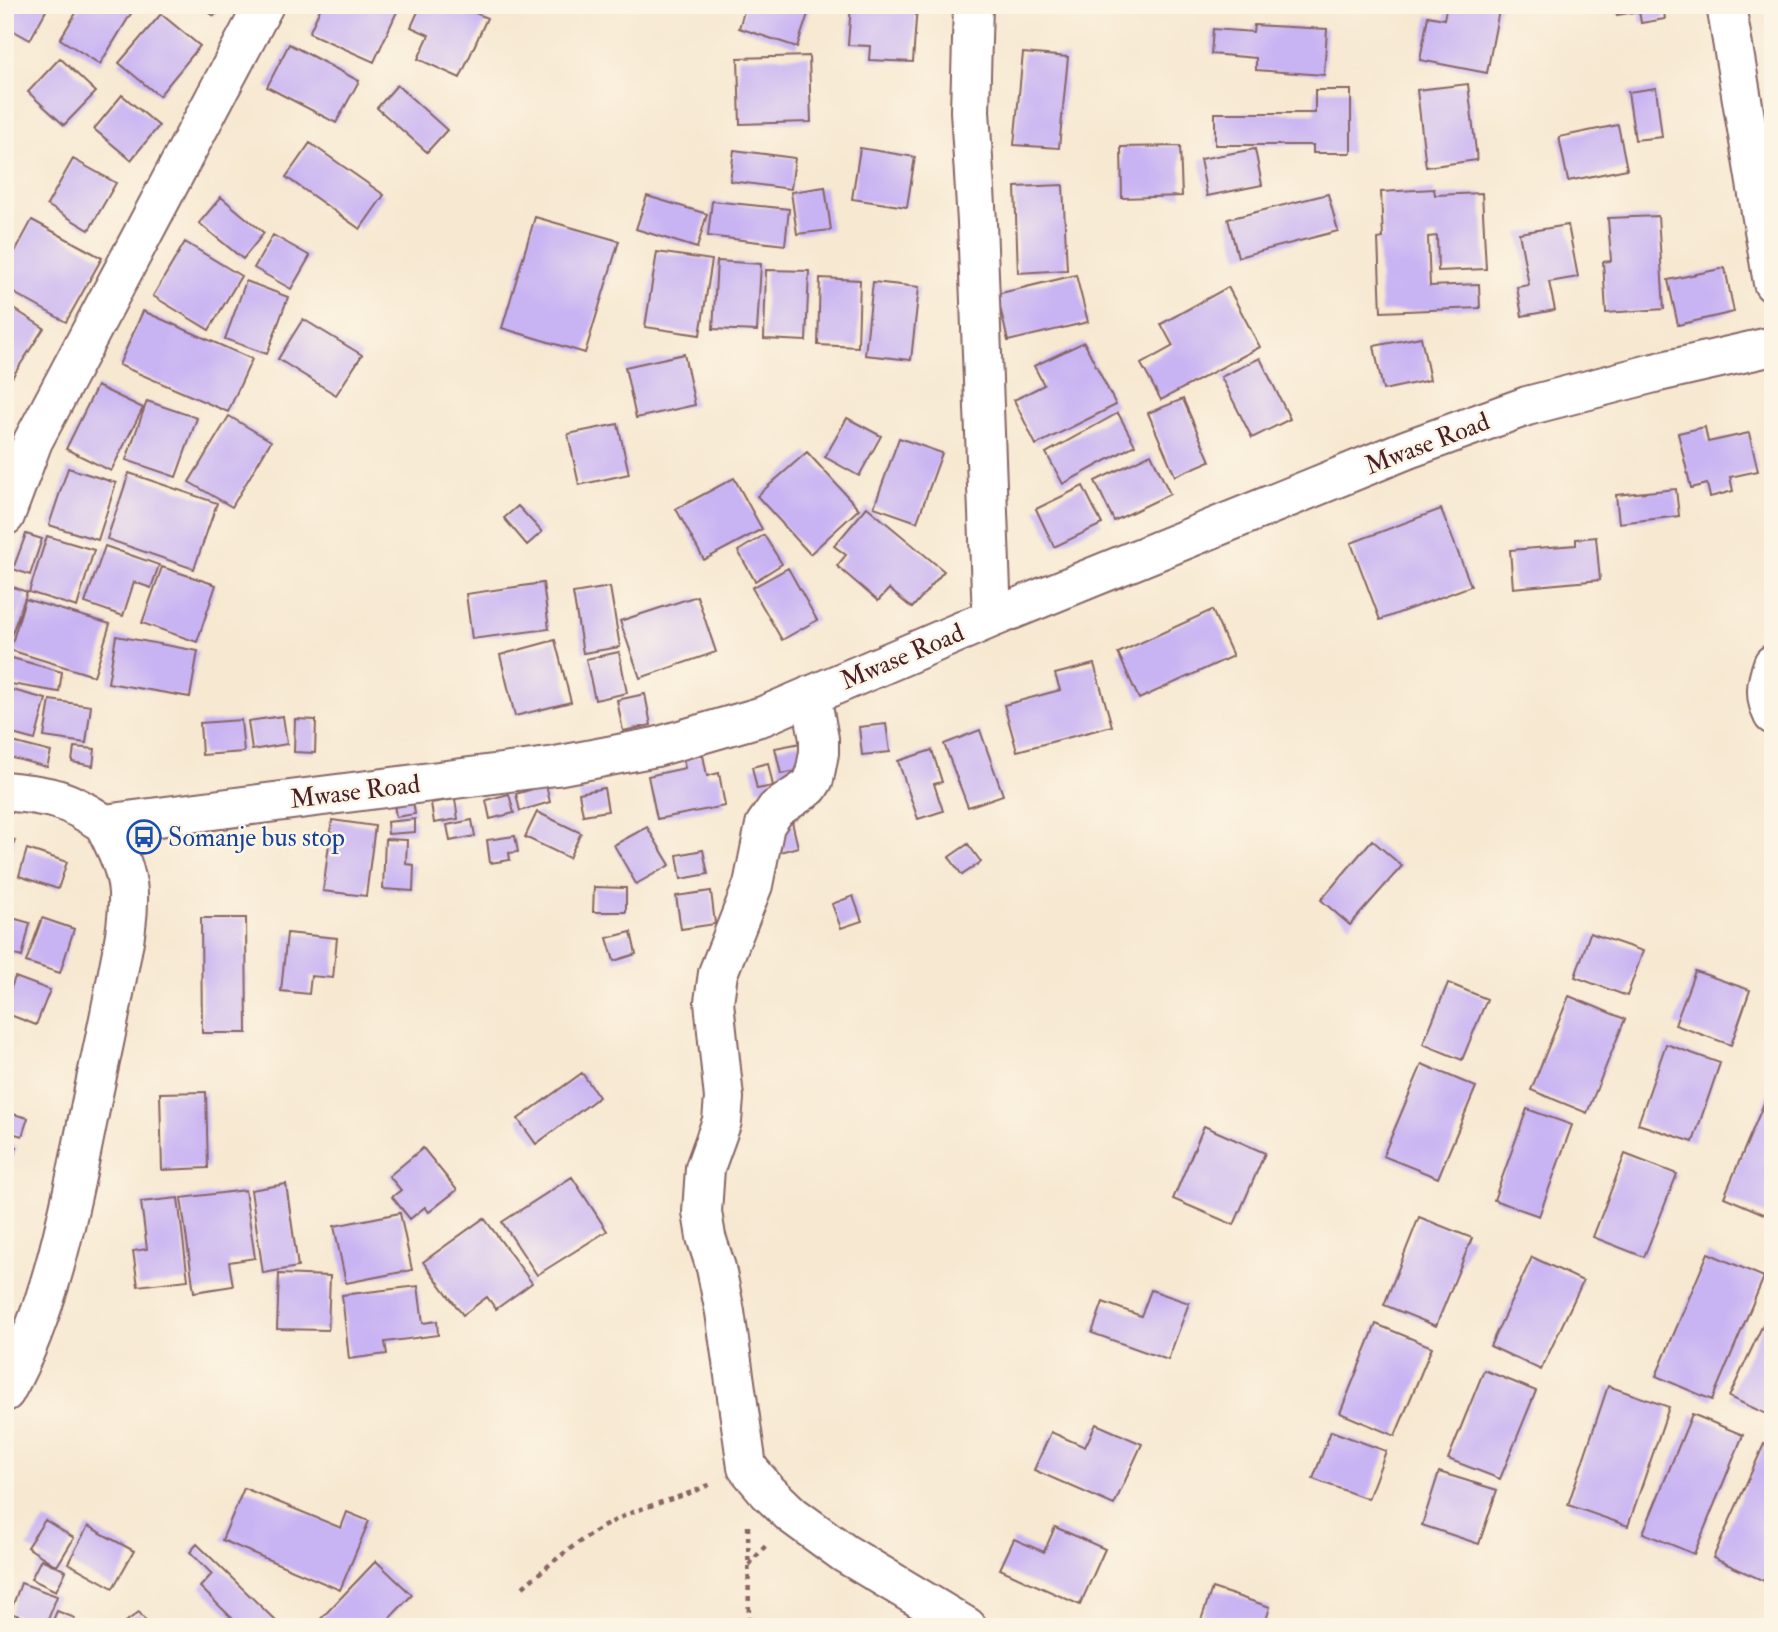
<svg xmlns="http://www.w3.org/2000/svg" width="1778" height="1632" font-family="'IM FELL Double Pica',serif">
<style>
.building{fill:#c9b4f3}
.lines{fill:none;stroke-linecap:round;stroke-linejoin:round}
.minor-casing{stroke:#876565;stroke-width:42}
.path{stroke:#876565;stroke-width:4.5;stroke-dasharray:5 5;stroke-linecap:butt}
.minor{stroke:#fff;stroke-width:38}
.labels{text-anchor:middle;stroke-width:5;stroke-linejoin:round;paint-order:stroke}
.street-label{font-size:26px;fill:#4a1f2b;stroke:#fcf5e5}
.transit-label{font-size:26px;fill:#164399;stroke:#fcf5e5;text-anchor:start}
</style>
<rect width="100%" height="100%" fill="#fcf5e5"/>
<filter id="ink" filterUnits="userSpaceOnUse"><feTurbulence type="fractalNoise" baseFrequency=".0143" numOctaves="2"/><feDisplacementMap in="SourceGraphic" scale="14" xChannelSelector="R" yChannelSelector="G"/><feConvolveMatrix kernelMatrix="1 2 1 2 8 2 1 2 1" color-interpolation-filters="sRGB"/></filter>
<filter id="wash" filterUnits="userSpaceOnUse"><feTurbulence type="fractalNoise" baseFrequency=".00686" numOctaves="4" result="noise"/><feDisplacementMap in="SourceGraphic" scale="28" xChannelSelector="R" yChannelSelector="G"/><feGaussianBlur stdDeviation="1.57" result="paint"/><feColorMatrix in="noise" values="0 0 0 0 0 0 0 0 0 0 0 0 0 0 0 0 0 1.4 0 .05"/><feComposite in="paint" operator="in"/></filter>
<g filter="url(#wash)">
<rect width="100%" height="100%" fill="#f7e8d1"/>
<g id="blocks">
<path class="building" d="M 5,5 L 49,5 L 30,40 L 5,26 Z
M 81,5 L 132,5 L 135,7 L 100,64 L 60,39 Z
M 200,5 L 222,5 L 214,16 Z
M 322,5 L 400,5 L 374,62 L 309,33 Z
M 421,5 L 458,5 L 487,18 L 460,78 L 418,59 L 429,35 L 411,27 Z
M 746,5 L 811,5 L 797,47 L 739,28 Z
M 851,5 L 917,5 L 913,62 L 869,60 L 870,46 L 848,45 Z
M 1041,5 L 1072,5 L 1070,12 Z
M 1447,5 L 1500,5 L 1487,73 L 1420,60 L 1428,16 L 1444,19 Z
M 1615,5 L 1663,5 L 1665,19 L 1641,23 L 1639,11 L 1617,15 Z
M 161,14 L 200,46 L 159,96 L 119,63 Z
M 1254,25 L 1327,29 L 1324,75 L 1256,70 L 1256,58 L 1211,54 L 1213,29 L 1253,32 Z
M 289,44 L 359,81 L 336,123 L 267,87 Z
M 1023,53 L 1068,57 L 1059,148 L 1014,145 Z
M 809,56 L 811,122 L 740,124 L 738,58 Z
M 60,58 L 96,92 L 64,125 L 28,92 Z
M 1468,84 L 1477,160 L 1426,167 L 1417,90 Z
M 397,85 L 447,130 L 427,152 L 377,108 Z
M 1656,88 L 1662,137 L 1635,140 L 1628,92 Z
M 1315,90 L 1351,90 L 1351,153 L 1313,153 L 1313,145 L 1215,145 L 1215,113 L 1315,113 Z
M 122,95 L 159,126 L 131,160 L 94,129 Z
M 1618,125 L 1627,169 L 1568,181 L 1559,137 Z
M 310,143 L 384,195 L 360,229 L 286,177 Z
M 1180,146 L 1182,196 L 1122,198 L 1121,147 Z
M 860,148 L 915,157 L 907,207 L 852,199 Z
M 1255,149 L 1262,185 L 1207,196 L 1200,159 Z
M 734,150 L 795,158 L 791,189 L 730,181 Z
M 73,159 L 116,183 L 89,230 L 47,205 Z
M 1063,185 L 1067,270 L 1018,273 L 1015,187 Z
M 825,187 L 831,230 L 797,234 L 791,192 Z
M 1434,189 L 1435,195 L 1482,193 L 1486,269 L 1438,271 L 1437,236 L 1428,237 L 1430,286 L 1479,284 L 1480,308 L 1381,312 L 1378,239 L 1383,238 L 1381,192 Z
M 1328,194 L 1338,231 L 1238,257 L 1228,219 Z
M 647,196 L 707,214 L 697,248 L 636,229 Z
M 221,197 L 264,233 L 243,259 L 199,223 Z
M 712,201 L 789,209 L 785,245 L 708,236 Z
M 1658,216 L 1664,309 L 1606,313 L 1603,262 L 1611,261 L 1608,218 Z
M 535,217 L 619,241 L 585,353 L 502,328 Z
M 32,220 L 102,258 L 66,322 L 5,288 L 5,270 Z
M 1568,225 L 1578,277 L 1549,282 L 1555,310 L 1522,316 L 1517,287 L 1529,285 L 1519,233 Z
M 273,235 L 310,256 L 291,289 L 254,268 Z
M 185,242 L 241,276 L 209,330 L 153,296 Z
M 657,252 L 712,260 L 700,335 L 645,327 Z
M 717,261 L 761,264 L 757,331 L 713,329 Z
M 1725,268 L 1734,312 L 1678,325 L 1668,280 Z
M 766,270 L 809,271 L 806,341 L 764,339 Z
M 1076,275 L 1088,322 L 1008,341 L 997,294 Z
M 820,278 L 860,280 L 858,347 L 818,345 Z
M 246,281 L 288,297 L 267,354 L 225,339 Z
M 873,282 L 919,287 L 911,360 L 865,355 Z
M 1228,287 L 1260,347 L 1161,400 L 1141,364 L 1173,346 L 1161,324 Z
M 5,303 L 44,328 L 9,382 L 5,379 Z
M 143,311 L 252,359 L 228,412 L 119,365 Z
M 303,319 L 362,355 L 336,395 L 278,359 Z
M 1421,337 L 1430,380 L 1383,390 L 1374,346 Z
M 1084,342 L 1116,405 L 1036,445 L 1014,400 L 1044,385 L 1034,366 Z
M 684,354 L 695,405 L 636,418 L 625,367 Z
M 1260,358 L 1290,419 L 1252,438 L 1221,377 Z
M 97,386 L 143,408 L 111,471 L 66,449 Z
M 1183,399 L 1210,461 L 1175,476 L 1148,413 Z
M 147,401 L 197,418 L 176,477 L 126,460 Z
M 1118,413 L 1135,445 L 1063,484 L 1046,453 Z
M 229,416 L 271,441 L 232,507 L 189,482 Z
M 847,418 L 881,436 L 859,476 L 825,457 Z
M 618,424 L 629,474 L 579,485 L 568,434 Z
M 1705,427 L 1708,442 L 1749,433 L 1758,471 L 1730,477 L 1733,491 L 1710,497 L 1707,484 L 1691,488 L 1678,433 Z
M 899,438 L 942,453 L 917,522 L 874,507 Z
M 807,452 L 859,509 L 810,554 L 757,496 Z
M 1151,454 L 1170,494 L 1114,521 L 1095,481 Z
M 68,468 L 116,483 L 98,540 L 49,525 Z
M 129,473 L 217,503 L 194,569 L 107,539 Z
M 734,478 L 762,529 L 704,560 L 676,509 Z
M 1083,486 L 1102,524 L 1054,547 L 1036,509 Z
M 1676,489 L 1679,516 L 1619,523 L 1616,495 Z
M 518,506 L 542,532 L 527,545 L 504,518 Z
M 867,507 L 944,571 L 912,608 L 889,589 L 878,601 L 837,566 L 846,555 L 834,546 Z
M 1441,509 L 1471,586 L 1380,620 L 1351,543 Z
M 26,534 L 42,539 L 30,575 L 13,569 Z
M 764,535 L 782,564 L 755,581 L 738,551 Z
M 47,536 L 94,550 L 77,607 L 29,592 Z
M 1596,537 L 1600,580 L 1513,588 L 1510,550 L 1576,545 L 1576,539 Z
M 105,546 L 159,565 L 151,588 L 134,582 L 123,616 L 85,603 Z
M 162,567 L 216,585 L 197,642 L 142,623 Z
M 788,568 L 817,620 L 782,640 L 752,588 Z
M 543,583 L 549,629 L 472,639 L 466,594 Z
M 5,584 L 27,592 L 11,636 L 5,634 Z
M 610,587 L 620,647 L 583,653 L 573,593 Z
M 697,596 L 716,652 L 640,678 L 620,621 Z
M 25,599 L 110,624 L 94,676 L 10,650 Z
M 1212,610 L 1233,656 L 1139,699 L 1118,653 Z
M 116,636 L 198,651 L 190,697 L 108,683 Z
M 555,640 L 571,702 L 515,716 L 500,655 Z
M 619,652 L 627,693 L 595,700 L 586,659 Z
M 5,656 L 62,672 L 59,692 L 5,683 Z
M 1094,664 L 1112,726 L 1017,751 L 1004,705 L 1060,690 L 1055,674 Z
M 5,688 L 46,699 L 35,740 L 5,732 Z
M 645,694 L 651,725 L 623,731 L 617,700 Z
M 50,700 L 91,706 L 86,743 L 44,737 Z
M 283,716 L 287,744 L 252,750 L 248,721 Z
M 295,719 L 316,720 L 315,753 L 294,752 Z
M 241,720 L 244,752 L 202,755 L 200,723 Z
M 886,724 L 890,752 L 862,755 L 859,727 Z
M 980,730 L 1003,795 L 968,807 L 944,744 Z
M 5,740 L 51,752 L 47,767 L 5,756 Z
M 801,743 L 807,769 L 781,774 L 775,748 Z
M 74,747 L 95,749 L 93,766 L 72,762 Z
M 932,750 L 942,782 L 934,784 L 943,811 L 918,819 L 898,761 Z
M 703,755 L 707,776 L 719,773 L 725,806 L 657,819 L 648,776 L 685,768 L 683,759 Z
M 768,763 L 773,786 L 757,789 L 752,767 Z
M 546,785 L 550,802 L 520,811 L 516,794 Z
M 604,788 L 608,811 L 583,815 L 579,793 Z
M 509,794 L 514,813 L 490,819 L 486,800 Z
M 412,795 L 415,814 L 396,817 L 393,798 Z
M 455,799 L 458,819 L 434,823 L 431,803 Z
M 537,812 L 581,833 L 569,858 L 525,837 Z
M 415,819 L 415,832 L 388,834 L 387,822 Z
M 332,820 L 375,826 L 366,896 L 323,891 Z
M 472,820 L 475,836 L 450,841 L 447,825 Z
M 792,822 L 798,847 L 780,852 L 773,827 Z
M 647,827 L 670,865 L 636,884 L 614,845 Z
M 5,836 L 15,840 L 6,868 L 5,868 Z
M 515,836 L 518,852 L 509,853 L 510,860 L 490,863 L 487,840 Z
M 385,839 L 407,840 L 406,864 L 414,865 L 413,891 L 383,889 Z
M 1372,840 L 1402,866 L 1350,925 L 1321,900 Z
M 968,844 L 981,862 L 962,875 L 949,857 Z
M 27,849 L 67,862 L 58,889 L 19,876 Z
M 703,850 L 708,874 L 681,879 L 677,855 Z
M 594,887 L 626,888 L 626,912 L 593,912 Z
M 711,891 L 715,924 L 681,929 L 676,896 Z
M 853,896 L 862,921 L 841,928 L 832,904 Z
M 5,916 L 30,923 L 22,957 L 5,952 Z
M 42,918 L 74,929 L 60,973 L 26,962 Z
M 201,918 L 246,918 L 247,1033 L 202,1033 Z
M 631,932 L 636,954 L 614,961 L 607,938 Z
M 287,933 L 337,938 L 333,978 L 311,976 L 309,994 L 281,991 Z
M 1590,933 L 1643,951 L 1627,996 L 1575,977 Z
M 1695,971 L 1750,990 L 1731,1045 L 1675,1025 Z
M 15,977 L 50,990 L 36,1025 L 5,1013 L 5,1004 Z
M 1448,983 L 1487,999 L 1462,1060 L 1423,1044 Z
M 1569,996 L 1625,1019 L 1587,1113 L 1531,1090 Z
M 1666,1044 L 1720,1063 L 1693,1142 L 1638,1124 Z
M 1422,1064 L 1476,1087 L 1438,1178 L 1383,1156 Z
M 582,1073 L 599,1097 L 536,1144 L 518,1119 Z
M 1773,1082 L 1773,1218 L 1724,1197 Z
M 206,1092 L 208,1168 L 162,1170 L 160,1093 Z
M 1527,1109 L 1572,1125 L 1539,1216 L 1494,1200 Z
M 9,1113 L 28,1118 L 22,1136 L 5,1131 Z
M 1204,1126 L 1265,1153 L 1234,1225 L 1173,1199 Z
M 5,1142 L 17,1147 L 8,1170 L 5,1169 Z
M 423,1148 L 457,1190 L 429,1212 L 425,1207 L 410,1219 L 392,1197 L 401,1190 L 389,1176 Z
M 1625,1154 L 1677,1174 L 1644,1257 L 1593,1237 Z
M 572,1177 L 607,1231 L 537,1275 L 502,1222 Z
M 286,1184 L 298,1267 L 263,1273 L 251,1190 Z
M 245,1190 L 255,1258 L 229,1262 L 233,1286 L 194,1292 L 181,1198 Z
M 178,1198 L 188,1280 L 138,1286 L 133,1251 L 147,1249 L 141,1202 Z
M 400,1213 L 412,1270 L 346,1283 L 334,1226 Z
M 1419,1217 L 1472,1238 L 1436,1326 L 1384,1305 Z
M 484,1218 L 532,1283 L 496,1309 L 487,1297 L 463,1315 L 423,1262 Z
M 1708,1253 L 1764,1277 L 1712,1400 L 1656,1376 Z
M 1532,1257 L 1583,1281 L 1541,1370 L 1490,1346 Z
M 279,1274 L 330,1276 L 328,1330 L 277,1329 Z
M 418,1286 L 423,1323 L 437,1321 L 438,1335 L 385,1342 L 387,1354 L 349,1359 L 342,1295 Z
M 1151,1290 L 1189,1303 L 1168,1360 L 1092,1333 L 1103,1302 L 1141,1316 Z
M 1773,1303 L 1773,1417 L 1729,1397 Z
M 1376,1324 L 1432,1347 L 1395,1436 L 1340,1413 Z
M 1484,1370 L 1536,1391 L 1500,1479 L 1448,1459 Z
M 1608,1386 L 1669,1407 L 1628,1526 L 1568,1505 Z
M 1692,1414 L 1743,1435 L 1694,1554 L 1643,1533 Z
M 1096,1424 L 1142,1444 L 1114,1505 L 1034,1470 L 1051,1432 L 1085,1447 Z
M 1331,1431 L 1386,1451 L 1368,1499 L 1313,1479 Z
M 1764,1444 L 1773,1448 L 1773,1561 L 1764,1581 L 1713,1558 Z
M 1439,1472 L 1497,1490 L 1479,1544 L 1422,1525 Z
M 244,1488 L 341,1528 L 347,1512 L 369,1521 L 340,1590 L 222,1540 Z
M 45,1520 L 74,1538 L 57,1566 L 27,1547 Z
M 88,1526 L 134,1551 L 113,1588 L 68,1563 Z
M 1055,1527 L 1105,1549 L 1080,1605 L 1000,1569 L 1014,1539 L 1044,1552 Z
M 197,1544 L 282,1627 L 241,1627 L 200,1587 L 212,1574 L 190,1552 Z
M 41,1559 L 66,1571 L 56,1591 L 31,1579 Z
M 376,1561 L 412,1595 L 381,1627 L 313,1627 Z
M 21,1583 L 57,1596 L 46,1625 L 10,1613 Z
M 1212,1588 L 1270,1607 L 1264,1627 L 1187,1627 L 1189,1620 L 1200,1623 Z
M 57,1611 L 75,1618 L 71,1627 L 50,1627 Z
M 139,1612 L 150,1627 L 119,1627 Z"/>
</g>
</g>
<g filter="url(#ink)">
<use href="#blocks" fill-opacity="0" stroke="#876565" stroke-width="2"/>
<g class="lines">
<defs>
<path id="minor" d="M 973,5 L 970,111 L 977,222 L 992,618
M 1726,5 L 1773,283
M 5,516 L 33,441 L 264,5
M 1773,664 C 1766,684 1764,696 1773,715
M 811,695 L 819,739 L 819,753 L 814,779 L 809,787 L 776,809 L 765,825 L 753,885 L 718,973 L 714,1002 L 724,1098 L 722,1121 L 705,1168 L 702,1212 L 706,1237 L 716,1268 L 725,1312 L 747,1467 L 768,1492 L 792,1515 L 844,1553 L 967,1627
M 5,791 C 51,796 65,797 104,824 L 556,766 L 656,747 L 763,716 L 992,618 L 1408,449 L 1527,406 L 1654,373 L 1773,346
M 5,1392 C 58,1298 75,1176 98,1071 C 105,1039 112,1005 118,972 C 123,946 129,920 128,893 C 127,869 115,846 104,824"/>
</defs>
<use href="#minor" class="minor-casing"/>
<path class="path" d="M 748,1526 L 749,1627
M 749,1565 L 766,1545
M 523,1587 C 557,1558 590,1530 631,1513 C 658,1502 687,1496 713,1483"/>
<use href="#minor" class="minor"/>
</g>
</g>
<defs>
<symbol id="bus-ring" viewBox="-11 -11 22 22"><circle r="9.5" fill="#fcf5e5" stroke="#1a4fb4" stroke-width="1.5"/><path d="M-5-6H5V4H4V6H2V4H-2V6H-4V4H-5ZM-3.5-4V0h7V-4ZM-3.5 1.2v1.5H-2V1.2ZM2 1.2v1.5H3.5V1.2Z" fill="#1a4fb4"/></symbol>
</defs>
<g fill-rule="evenodd">
<use href="#bus-ring" x="125" y="818" width="38" height="38"/>
</g>
<g class="labels">
<g class="street-label">
<text transform="translate(1427 443) rotate(-21)" y="9">Mwase Road</text>
<text transform="translate(902 656) rotate(-23)" y="9">Mwase Road</text>
<text transform="translate(355 791) rotate(-7)" y="9">Mwase Road</text>
</g>
<g class="transit-label">
<text x="168" y="846">Somanje bus stop</text>
</g>
</g>
<rect width="1778" height="1632" fill="none" stroke="#fcf5e5" stroke-width="28"/>
</svg>
